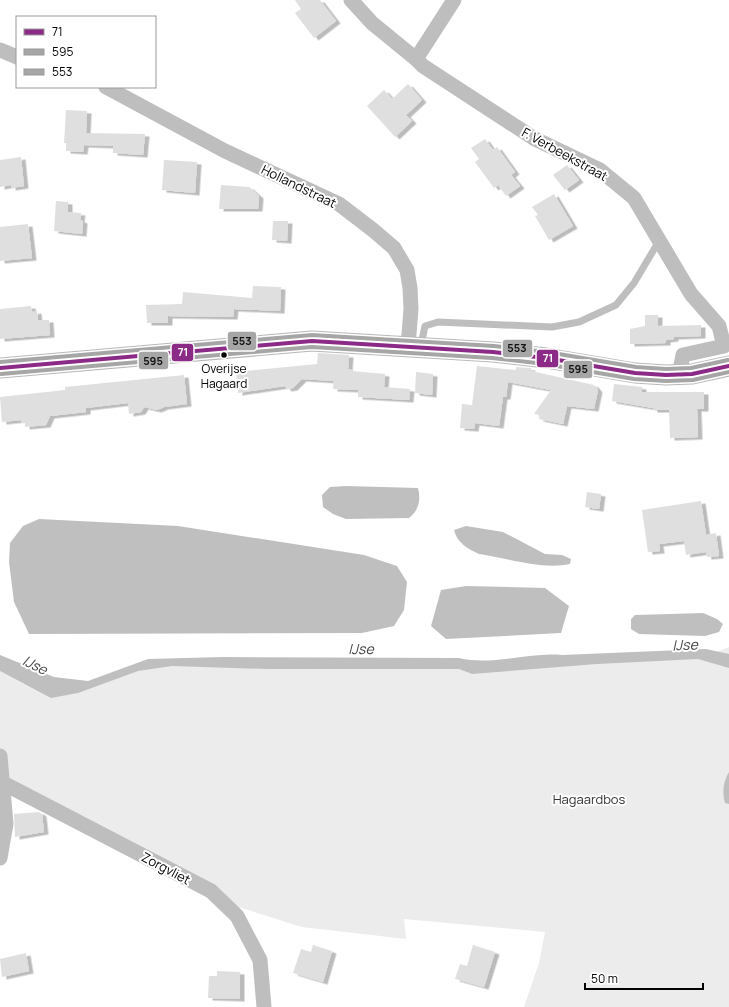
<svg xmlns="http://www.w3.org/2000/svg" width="729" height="1007" font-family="Manrope,sans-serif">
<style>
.green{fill:#ececec}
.water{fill:#bfbfbf}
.building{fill:#dfdfdf;filter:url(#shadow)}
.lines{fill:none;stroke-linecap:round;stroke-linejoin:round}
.service{stroke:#bebebe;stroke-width:7}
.minor{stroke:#bebebe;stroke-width:15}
.secondary{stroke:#b8b8b8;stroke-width:21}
.bus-1-casing{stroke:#fff;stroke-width:7}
.bus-2-casing{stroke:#fff;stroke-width:7}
.bus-3-casing{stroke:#fff;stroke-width:7}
.bus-1{stroke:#8c2b87;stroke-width:4}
.bus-2{stroke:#a6a6a6;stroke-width:4}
.bus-3{stroke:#a6a6a6;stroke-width:4}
.bus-dot{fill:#000;stroke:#fff;stroke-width:1.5}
.labels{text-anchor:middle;stroke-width:4;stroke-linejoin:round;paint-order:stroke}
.bus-label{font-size:12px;fill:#000;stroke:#fff}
.street-label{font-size:13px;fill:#000;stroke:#fff}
.park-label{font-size:13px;fill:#333;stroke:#fff}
.water-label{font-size:14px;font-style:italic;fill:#444;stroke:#fff}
.line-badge{stroke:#fff;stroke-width:1.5}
.badge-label{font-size:11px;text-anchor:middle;font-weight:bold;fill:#fff}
.pale-badge-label{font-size:11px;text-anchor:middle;font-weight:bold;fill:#111}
</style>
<defs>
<filter id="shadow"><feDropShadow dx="4.5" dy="2.5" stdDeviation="0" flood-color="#0004"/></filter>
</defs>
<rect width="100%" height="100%" fill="#fff"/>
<path class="green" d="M 729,647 L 729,1007 L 524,1007 L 539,963 L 545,932 L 404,919 L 406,939 L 302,927 L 235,906 L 0,785 L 0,671 L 24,684 L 49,684 L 93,682 L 156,662 L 527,662 L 707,656 Z"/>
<path class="water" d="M 346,486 L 418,488 C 421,500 419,510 409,518 L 346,519 L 333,514 L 323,507 L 322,495 L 330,487 Z
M 39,519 L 178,526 L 364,555 L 397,566 L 407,582 L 404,610 L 394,626 L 362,633 L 29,634 L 14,602 L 9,562 L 10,543 L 23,526 Z
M 466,526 L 503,532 L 545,554 L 562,555 L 571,559 L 570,564 C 541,570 508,558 479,554 C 468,549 457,543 454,530 Z
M 466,586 L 545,588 L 569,606 L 561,633 L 446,639 L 431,626 L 441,590 Z
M 703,613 L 717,619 L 723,624 L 719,632 L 705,636 L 639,634 L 631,629 L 631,619 L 635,615 Z
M 706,649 L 729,654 L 729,668 L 698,659 L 597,664 L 472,674 L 459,669 L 268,669 L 172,666 L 138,671 L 78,693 L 51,698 L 0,671 L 0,655 L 54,677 L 88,681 L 148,659 L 223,657 L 459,658 C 492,666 528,652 562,655 Z
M 729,772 L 729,804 L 725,803 C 722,792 723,782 729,772 Z"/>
<path class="building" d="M 295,0 L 320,0 L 336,21 L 314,38 L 295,13 L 301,9 Z
M 408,84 L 422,100 L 406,115 L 412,121 L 395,137 L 367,106 L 384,90 L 392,99 Z
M 66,110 L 87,111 L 86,133 L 145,134 L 143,155 L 113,153 L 113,146 L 84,145 L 83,152 L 66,151 L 66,143 L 64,143 Z
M 485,139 L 493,150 L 497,147 L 515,172 L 511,175 L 520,186 L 506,196 L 498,185 L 494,188 L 475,162 L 479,159 L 471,148 Z
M 21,157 L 24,186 L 11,188 L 11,185 L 0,187 L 0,160 Z
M 164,160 L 197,162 L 195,193 L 162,190 Z
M 567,165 L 579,180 L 565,190 L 553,175 Z
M 221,185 L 249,187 L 259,196 L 258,209 L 219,209 Z
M 554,194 L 573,226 L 549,240 L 535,216 L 538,215 L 532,207 Z
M 56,201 L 68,202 L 68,212 L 81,213 L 80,220 L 83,221 L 82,234 L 54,231 Z
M 273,221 L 288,221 L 287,241 L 272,240 Z
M 28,224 L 32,258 L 0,261 L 0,227 Z
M 253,286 L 281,287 L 280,311 L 234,309 L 233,317 L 168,316 L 168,323 L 147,323 L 146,305 L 182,304 L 183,292 L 252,298 Z
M 31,306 L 32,312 L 37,311 L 38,320 L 49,320 L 50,335 L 0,339 L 0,309 Z
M 645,315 L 658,315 L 658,326 L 701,325 L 701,336 L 674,337 L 674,339 L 666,340 L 666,343 L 630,344 L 630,329 L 645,326 Z
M 318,353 L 349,355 L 348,369 L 352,370 L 352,371 L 385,374 L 384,387 L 410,389 L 409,400 L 358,397 L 358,390 L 333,389 L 334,381 L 302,379 L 293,388 L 287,389 L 285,386 L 238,393 L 236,372 L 317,364 Z
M 477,366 L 516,370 L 516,367 L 531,368 L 531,371 L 594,385 L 598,390 L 594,409 L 567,406 L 563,424 L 539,419 L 540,415 L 534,414 L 551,390 L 508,382 L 506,397 L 503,397 L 499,426 L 475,423 L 474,429 L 460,428 L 462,404 L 472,405 Z
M 416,372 L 433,374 L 432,395 L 415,393 Z
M 184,375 L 187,404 L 164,407 L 157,410 L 144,407 L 141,412 L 129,414 L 128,403 L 86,408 L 86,412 L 50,416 L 46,425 L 25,427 L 25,423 L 22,423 L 21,420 L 2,422 L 0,397 L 65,390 L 65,387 Z
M 614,384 L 642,387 L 642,392 L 704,392 L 704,409 L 697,409 L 698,437 L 670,438 L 669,410 L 653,410 L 653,408 L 612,401 Z
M 587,492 L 601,494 L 599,509 L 585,507 Z
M 701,501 L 706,535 L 716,533 L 719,556 L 707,557 L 706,552 L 686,555 L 684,541 L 659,544 L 660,551 L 648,552 L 642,510 Z
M 39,812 L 42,814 L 44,832 L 15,837 L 14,814 Z
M 313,945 L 332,951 L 323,982 L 293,973 L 301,949 L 311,952 Z
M 473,945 L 495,952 L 484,987 L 455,979 L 460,964 L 467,966 Z
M 26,953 L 29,971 L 2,977 L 0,959 Z
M 217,971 L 240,972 L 240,999 L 208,998 L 209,976 L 217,976 Z"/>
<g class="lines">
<path class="service" d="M 421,345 L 425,326 L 438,322 L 552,327 L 579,322 L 616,305 L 634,283 L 659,241"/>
<path class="minor" d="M 351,0 L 372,23 L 416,59
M 454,0 L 416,59 L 423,66 L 535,139 L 600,170 L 634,198 L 691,294 L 719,326 L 724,346 L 683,355 L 679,375
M 0,50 L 17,57
M 106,87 L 225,151 L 339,204 L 373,230 L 394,248 L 407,270 L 410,288 L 411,309 L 408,346
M 0,756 L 6,824 L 0,858
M 3,783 L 211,891 L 237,916 L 260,960 L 264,1007"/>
<path class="secondary" d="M 0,368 L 312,341 L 493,352 L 546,358 L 635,373 L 666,375 L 692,374 L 729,366"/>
<defs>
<path id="bus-1" d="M 0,368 L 312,341 L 493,352 L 546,358 L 635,373 L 666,375 L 692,374 L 729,366"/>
<path id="bus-2" d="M 1,374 L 312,347 L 492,358 L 545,364 L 634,379 L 666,381 L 693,380 L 729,372"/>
<path id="bus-3" d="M 0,362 L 312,335 L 494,346 L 547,352 L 636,367 L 666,369 L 691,368 L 728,360"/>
</defs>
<use href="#bus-1" class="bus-1-casing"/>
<use href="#bus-2" class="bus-2-casing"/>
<use href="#bus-3" class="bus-3-casing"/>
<use href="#bus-1" class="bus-1"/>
<use href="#bus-2" class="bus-2"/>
<use href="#bus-3" class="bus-3"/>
</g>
<circle class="bus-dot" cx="224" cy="355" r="3.5"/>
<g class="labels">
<g class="bus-label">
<text x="224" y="373">Overijse<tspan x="224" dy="15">Hagaard</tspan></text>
</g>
<g class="street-label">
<text transform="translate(565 154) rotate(29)" y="5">F. Verbeekstraat</text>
<text transform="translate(299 186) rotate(26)" y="5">Hollandstraat</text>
<text transform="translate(166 868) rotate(28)" y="5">Zorgvliet</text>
</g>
<g class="park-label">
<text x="589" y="804">Hagaardbos</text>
</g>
<g class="water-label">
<text transform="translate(685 645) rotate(-2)" y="5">IJse</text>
<text x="361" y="654">IJse</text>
<text transform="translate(35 665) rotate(26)" y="5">IJse</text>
</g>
</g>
<g class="line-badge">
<rect x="227" y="331" width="30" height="20" rx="4" fill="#a6a6a6"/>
<rect x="502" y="339" width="31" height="19" rx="4" fill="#a6a6a6"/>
<rect x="171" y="343" width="23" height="19" rx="4" fill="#8c2b87"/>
<rect x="536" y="349" width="23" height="19" rx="4" fill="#8c2b87"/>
<rect x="138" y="351" width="31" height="19" rx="4" fill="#a6a6a6"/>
<rect x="563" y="360" width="30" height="19" rx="4" fill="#a6a6a6"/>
</g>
<g class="badge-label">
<text x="183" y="356">71</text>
<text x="548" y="362">71</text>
</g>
<g class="pale-badge-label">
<text x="242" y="345">553</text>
<text x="517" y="352">553</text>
<text x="153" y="365">595</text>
<text x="578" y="373">595</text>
</g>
<rect x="16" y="16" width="140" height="72" fill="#ffffff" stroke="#999999"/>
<rect x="24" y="29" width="20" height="6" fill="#8c2b87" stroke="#999999"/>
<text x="52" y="36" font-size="12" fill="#000000">71</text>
<rect x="24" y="49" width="20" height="6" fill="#a6a6a6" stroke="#999999"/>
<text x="52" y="56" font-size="12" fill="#000000">595</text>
<rect x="24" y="69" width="20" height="6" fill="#a6a6a6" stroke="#999999"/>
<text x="52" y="76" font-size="12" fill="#000000">553</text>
<path d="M585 983v6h118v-6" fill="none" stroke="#000000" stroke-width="2"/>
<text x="591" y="983" font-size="12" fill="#000000" stroke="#ffffff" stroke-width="3" paint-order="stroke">50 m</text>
</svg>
